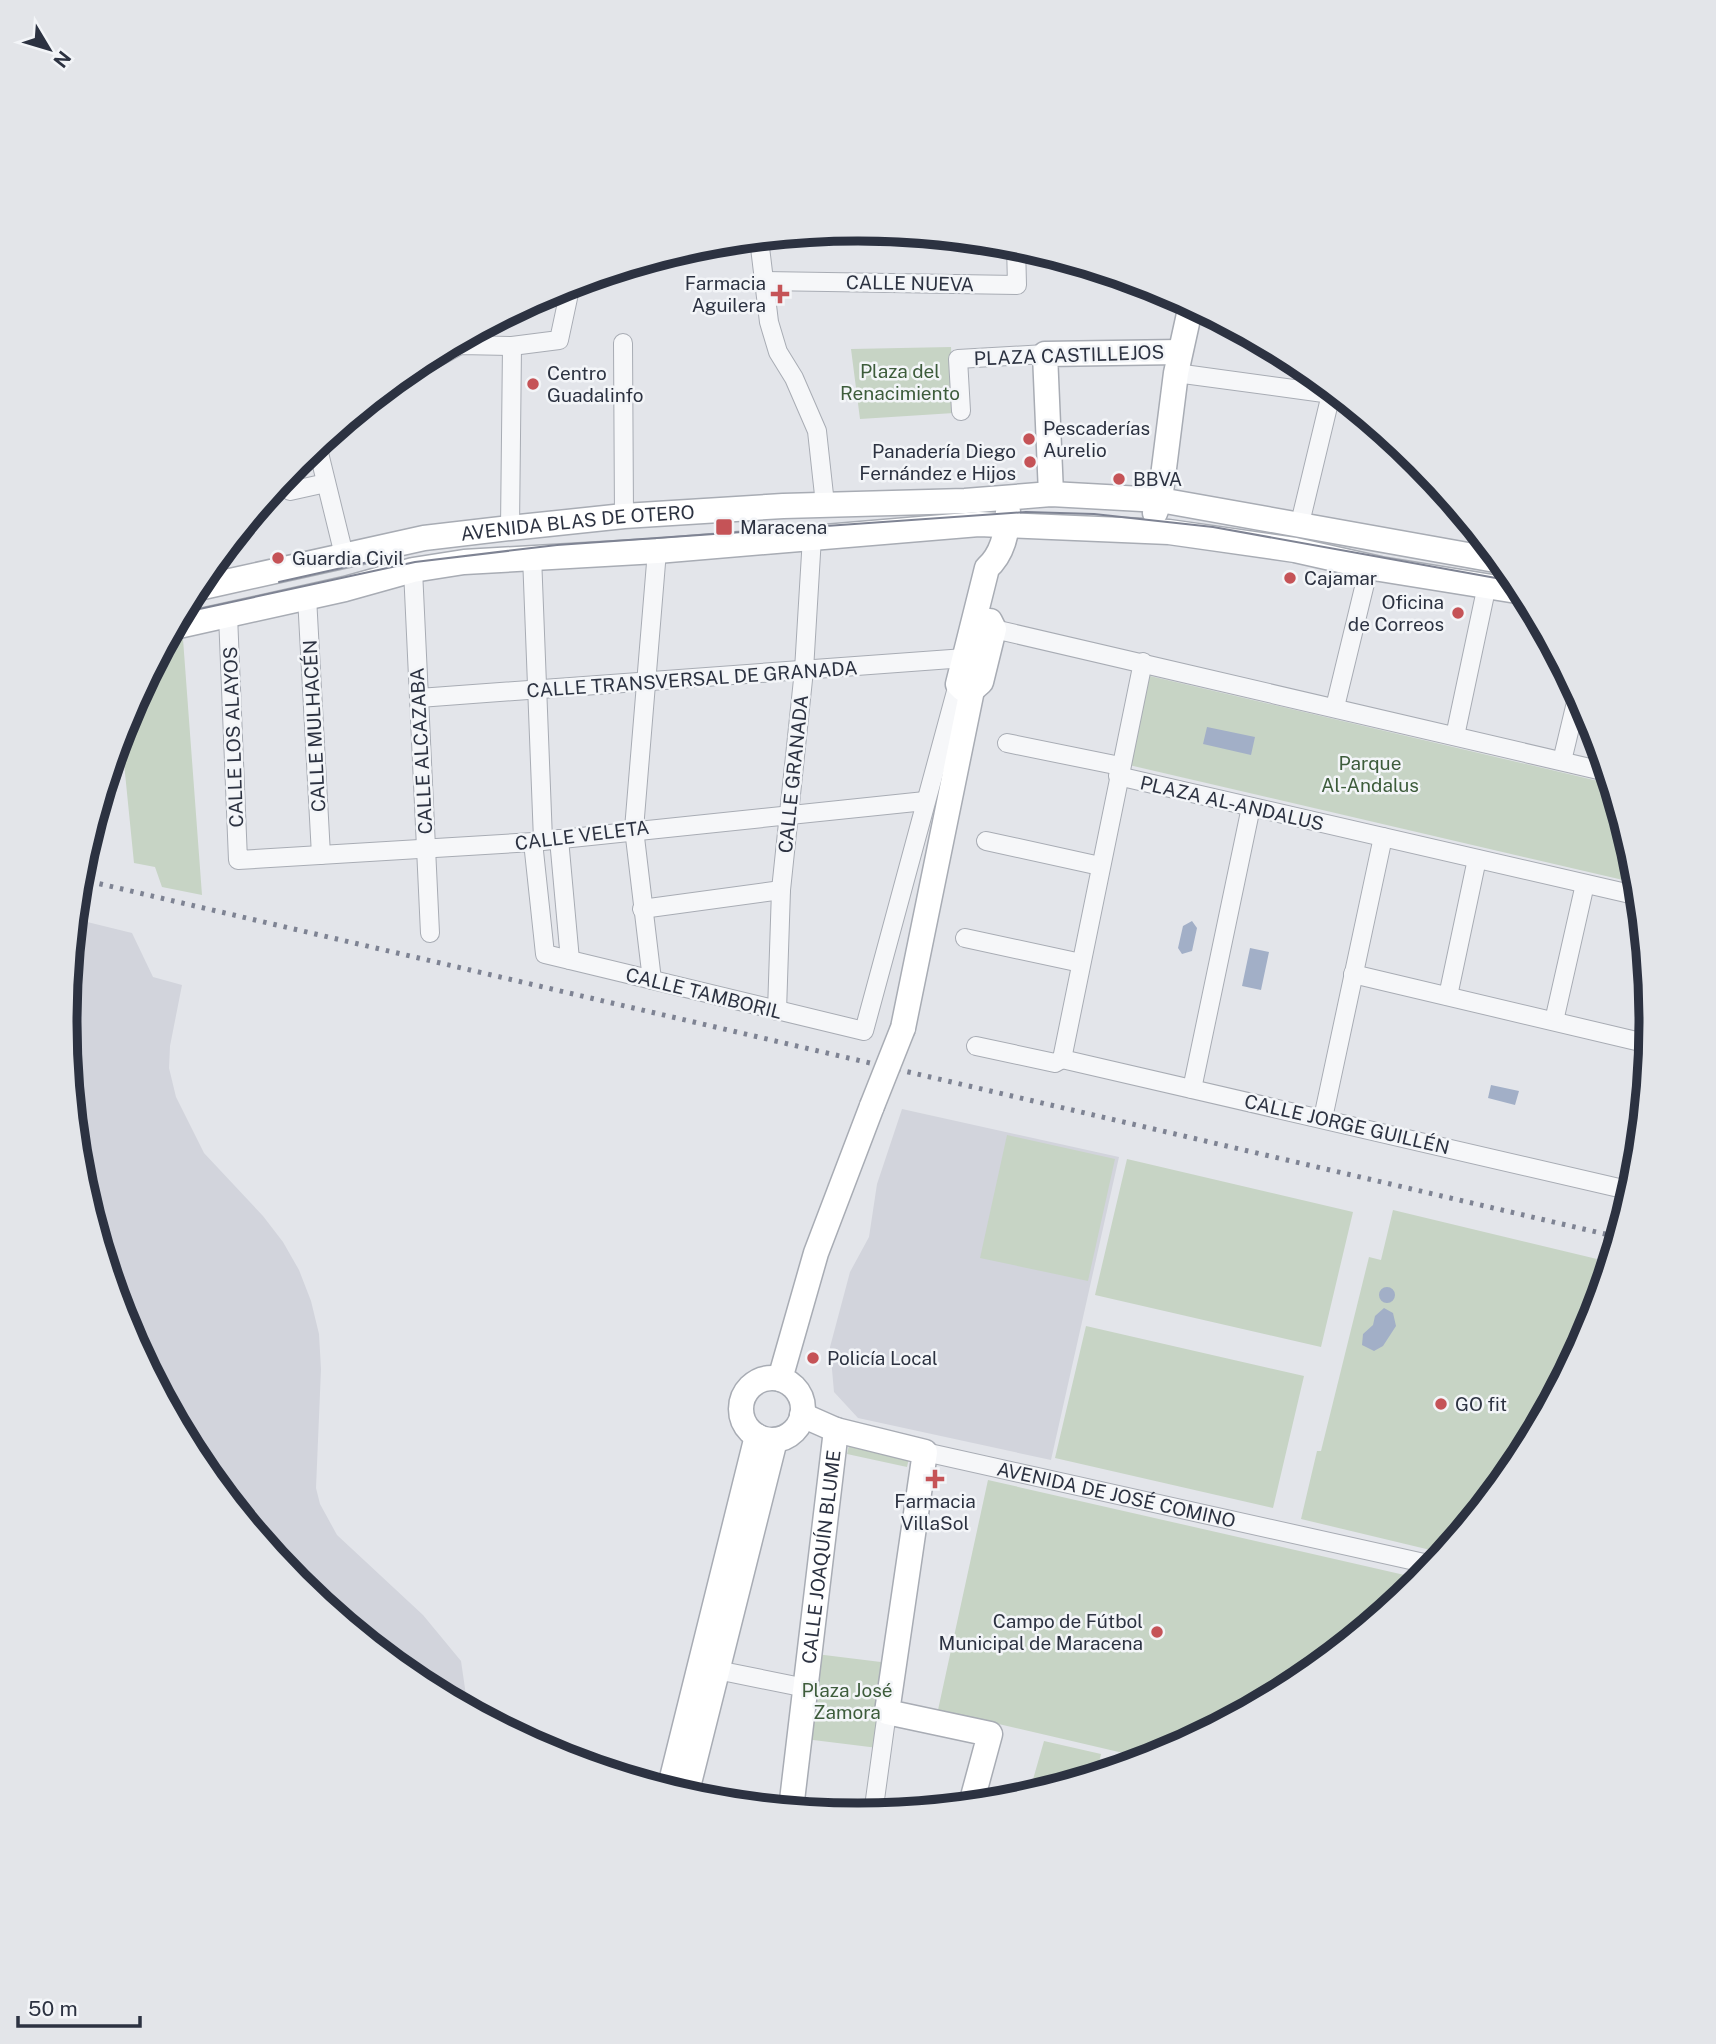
<svg xmlns="http://www.w3.org/2000/svg" width="1716" height="2044" font-family="'Public Sans',sans-serif">
<style>
.built{fill:#d2d4dc}
.green{fill:#c7d4c5}
.water{fill:#a2afc7}
.lines{fill:none;stroke-linecap:round;stroke-linejoin:round}
.street-casing{stroke:#a8acb4;stroke-width:20}
.secondary-casing{stroke:#a8acb4;stroke-width:27}
.street{stroke:#f6f7f9;stroke-width:18}
.secondary{stroke:#fff;stroke-width:24}
.tram{stroke:#7e8393;stroke-width:2}
.rail{stroke:#7e8393;stroke-width:5;stroke-dasharray:3.5 7;stroke-linecap:butt}
.secondary-bridge-casing{stroke:#a8acb4;stroke-width:27;stroke-linecap:butt}
.secondary-bridge{stroke:#fff;stroke-width:24}
.poi-dot{fill:#c55357;stroke:#f3f5f8;stroke-width:2.5}
.labels{text-anchor:middle;stroke-width:5;stroke-linejoin:round;paint-order:stroke}
.poi-label{font-size:19px;fill:#2c3241;stroke:#f3f5f8;text-anchor:start}
.street-label{font-size:19px;fill:#2c3241;stroke:#f3f5f8}
.park-label{font-size:19px;fill:#3d5c3b;stroke:#f3f5f8}
.rim{fill:none;stroke:#2c3241;stroke-width:9}
</style>
<rect width="100%" height="100%" fill="#e3e5ea"/>
<path class="built" d="M 75,919 L 132,933 L 153,977 L 182,985 L 170,1046 L 169,1068 L 176,1097 L 204,1153 L 263,1216 L 283,1242 L 299,1270 L 311,1301 L 319,1334 L 321,1369 L 316,1488 L 320,1504 L 337,1535 L 423,1615 L 461,1661 L 468,1709 L 417,1681 L 297,1583 L 198,1462 L 125,1325 L 80,1176 L 65,1022 Z
M 902,1109 L 1119,1157 L 1051,1460 L 858,1418 L 834,1392 L 830,1347 L 850,1272 L 869,1237 L 877,1184 Z"/>
<path class="green" d="M 951,347 L 954,413 L 860,419 L 851,349 Z
M 183,639 L 202,895 L 162,887 L 155,867 L 134,863 L 121,733 L 125,718 L 159,654 Z
M 1150,676 L 1611,784 L 1636,868 L 1636,883 L 1129,765 Z
M 1007,1135 L 1115,1159 L 1088,1281 L 980,1258 Z
M 1127,1159 L 1353,1212 L 1321,1347 L 1095,1295 Z
M 1393,1210 L 1597,1259 L 1573,1358 L 1517,1463 L 1443,1553 L 1301,1519 L 1317,1451 L 1321,1451 L 1369,1257 L 1381,1260 Z
M 1086,1326 L 1304,1376 L 1273,1508 L 1055,1458 Z
M 849,1445 L 909,1458 L 907,1467 L 847,1454 Z
M 988,1480 L 1422,1579 L 1298,1682 L 1149,1759 L 938,1710 Z
M 816,1654 L 889,1663 L 878,1748 L 805,1739 Z
M 1044,1741 L 1101,1754 L 1096,1775 L 1025,1796 L 1030,1790 Z"/>
<path class="water" d="M 1207,727 L 1255,737 L 1251,755 L 1203,744 Z
M 1192,921 L 1197,928 L 1192,951 L 1182,954 L 1178,948 L 1183,926 Z
M 1250,948 L 1269,952 L 1261,990 L 1242,986 Z
M 1491,1085 L 1519,1091 L 1515,1105 L 1488,1098 Z
M1379 1295a8 8 0 1 1 16 0a8 8 0 1 1-16 0Z
M 1384,1308 L 1393,1313 L 1396,1326 L 1383,1346 L 1374,1351 L 1362,1345 L 1363,1334 L 1373,1325 L 1375,1316 Z"/>
<g class="lines">
<defs>
<g id="street">
<path d="M 759,239 L 769,322 L 778,352 L 794,378 L 817,431 L 825,504"/>
<path d="M 764,281 L 1017,285 L 1016,245"/>
<path d="M 623,343 L 624,516"/>
<path d="M 1176,373 L 1331,394"/>
<path d="M 396,380 L 460,345 L 512,346 L 559,340 L 571,284"/>
<path d="M 961,411 L 958,359 L 1045,354"/>
<path d="M 317,445 L 344,555"/>
<path d="M 280,481 L 290,491 L 326,483"/>
<path d="M 1300,523 L 1332,390"/>
<path d="M 510,528 L 512,346"/>
<path d="M 532,556 L 543,840"/>
<path d="M 413,570 L 430,933"/>
<path d="M 307,597 L 321,855"/>
<path d="M 228,615 L 238,860 L 533,842 L 925,801"/>
<path d="M 994,629 L 1607,772"/>
<path d="M 419,698 L 965,658"/>
<path d="M 1335,707 L 1369,567"/>
<path d="M 1455,736 L 1487,585"/>
<path d="M 1007,743 L 1120,766"/>
<path d="M 1562,761 L 1578,694"/>
<path d="M 1118,776 L 1639,896"/>
<path d="M 559,839 L 570,960"/>
<path d="M 986,841 L 1100,866"/>
<path d="M 533,842 L 545,954 L 864,1031 L 958,684"/>
<path d="M 642,909 L 781,890"/>
<path d="M 965,938 L 1081,963"/>
<path d="M 1353,974 L 1649,1044"/>
<path d="M 652,980 L 634,829 L 657,551"/>
<path d="M 1448,996 L 1477,859"/>
<path d="M 777,1011 L 781,890 L 804,670 L 812,537"/>
<path d="M 1554,1021 L 1585,884"/>
<path d="M 976,1046 L 1055,1063 L 1062,1059"/>
<path d="M 1062,1059 L 1632,1191"/>
<path d="M 1062,1059 L 1143,662"/>
<path d="M 1192,1089 L 1251,807"/>
<path d="M 1323,1118 L 1383,837"/>
<path id="s1" d="M 925,1452 L 1433,1565"/>
<path d="M 717,1670 L 806,1688"/>
<path d="M 873,1814 L 887,1712"/>
</g>
<g id="secondary">
<path d="M 1051,494 L 1045,354 L 1180,352"/>
<path d="M 1155,513 L 1160,500 L 1176,373 L 1191,305"/>
<path id="s2" d="M 194,589 L 424,538 L 510,528 L 624,516 L 783,506 L 965,501 L 1051,494 L 1160,500 L 1501,561"/>
<path d="M 990,621 L 994,629 L 981,682 L 972,690 L 963,689 L 958,684 L 987,568 C 1003,554 1007,533 1008,512"/>
<path d="M 174,627 L 345,589 L 413,570 L 464,562 L 657,551 L 979,524 L 1169,532 L 1295,550 L 1380,569 L 1523,592"/>
<path d="M 903,1028 L 972,690"/>
<circle cx="772" cy="1409" r="31"/>
<path d="M 780,1379 L 816,1253 L 872,1106"/>
<path d="M 802,1415 L 836,1430 L 925,1452 L 887,1712 L 990,1734 L 971,1804"/>
<path d="M 669,1790 L 757,1436"/>
<path d="M 686,1795 L 775,1440"/>
<path id="s3" d="M 791,1809 L 836,1430"/>
</g>
</defs>
<use href="#street" class="street-casing"/>
<use href="#secondary" class="secondary-casing"/>
<use href="#street" class="street"/>
<use href="#secondary" class="secondary"/>
<path class="tram" d="M 279,582 L 391,557
M 181,613 L 415,562 L 557,545 L 1026,512 L 1094,514 L 1213,527 L 1518,582"/>
<path class="rail" d="M 79,879 L 1618,1237"/>
<defs>
<path id="secondary-bridge" d="M 872,1106 L 903,1028"/>
</defs>
<use href="#secondary-bridge" class="secondary-bridge-casing"/>
<use href="#secondary-bridge" class="secondary-bridge"/>
</g>
<g class="poi-dot">
<path d="M776.5 283.5h7v7h7v7h-7v7h-7v-7h-7v-7h7z"/>
<circle cx="533" cy="384" r="7"/>
<circle cx="1029" cy="439" r="7"/>
<circle cx="1030" cy="462" r="7"/>
<circle cx="1119" cy="479" r="7"/>
<rect x="715" y="518" width="18" height="18" rx="3.5"/>
<circle cx="278" cy="558" r="7"/>
<circle cx="1290" cy="578" r="7"/>
<circle cx="1458" cy="613" r="7"/>
<circle cx="813" cy="1358" r="7"/>
<circle cx="1441" cy="1404" r="7"/>
<path d="M931.5 1468.5h7v7h7v7h-7v7h-7v-7h-7v-7h7z"/>
<circle cx="1157" cy="1632" r="7"/>
</g>
<g class="labels">
<g class="poi-label">
<text x="766" y="290" text-anchor="end">Farmacia<tspan x="766" dy="22">Aguilera</tspan></text>
<text x="547" y="380">Centro<tspan x="547" dy="22">Guadalinfo</tspan></text>
<text x="1043" y="435">Pescaderías<tspan x="1043" dy="22">Aurelio</tspan></text>
<text x="1016" y="458" text-anchor="end">Panadería Diego<tspan x="1016" dy="22">Fernández e Hijos</tspan></text>
<text x="1133" y="486">BBVA</text>
<text x="740" y="534">Maracena</text>
<text x="292" y="565">Guardia Civil</text>
<text x="1304" y="585">Cajamar</text>
<text x="1444" y="609" text-anchor="end">Oficina<tspan x="1444" dy="22">de Correos</tspan></text>
<text x="827" y="1365">Policía Local</text>
<text x="1455" y="1411">GO fit</text>
<text x="935" y="1508" text-anchor="middle">Farmacia<tspan x="935" dy="22">VillaSol</tspan></text>
<text x="1143" y="1628" text-anchor="end">Campo de Fútbol<tspan x="1143" dy="22">Municipal de Maracena</tspan></text>
</g>
<g class="street-label">
<text transform="translate(910 283) rotate(1)" y="7">CALLE NUEVA</text>
<text transform="translate(1069 355) rotate(-2)" y="7">PLAZA CASTILLEJOS</text>
<text dy="7" stroke="none"><textPath href="#s2" startOffset="390">AVENIDA BLAS DE OTERO</textPath></text>
<text transform="translate(692 679) rotate(-4)" y="7">CALLE TRANSVERSAL DE GRANADA</text>
<text transform="translate(314 726) rotate(-93)" y="7">CALLE MULHACÉN</text>
<text transform="translate(233 737) rotate(-92)" y="7">CALLE LOS ALAYOS</text>
<text transform="translate(421 751) rotate(-93)" y="7">CALLE ALCAZABA</text>
<text transform="translate(793 774) rotate(-84)" y="7">CALLE GRANADA</text>
<text transform="translate(1232 803) rotate(13)" y="7">PLAZA AL-ANDALUS</text>
<text transform="translate(582 835) rotate(-7)" y="7">CALLE VELETA</text>
<text transform="translate(704 993) rotate(14)" y="7">CALLE TAMBORIL</text>
<text transform="translate(1347 1124) rotate(13)" y="7">CALLE JORGE GUILLÉN</text>
<text dy="7" stroke="none"><textPath href="#s1" startOffset="196">AVENIDA DE JOSÉ COMINO</textPath></text>
<text dy="7" stroke="none"><textPath href="#s3" startOffset="254">CALLE JOAQUÍN BLUME</textPath></text>
</g>
<g class="park-label">
<text x="900" y="378">Plaza del<tspan x="900" dy="22">Renacimiento</tspan></text>
<text x="1370" y="770">Parque<tspan x="1370" dy="22">Al-Andalus</tspan></text>
<text x="847" y="1697">Plaza José<tspan x="847" dy="22">Zamora</tspan></text>
</g>
</g>
<path d="M0 0H1716V2044H0ZM77 1022a781 781 0 1 1 1562 0a781 781 0 1 1-1562 0Z" fill="#e3e5e9" fill-rule="evenodd"/>
<path class="rim" d="M77 1022a781 781 0 1 1 1562 0a781 781 0 1 1-1562 0Z"/>
<g transform="translate(49 49) rotate(128)" stroke="#f3f5f8" stroke-width="5" paint-order="stroke">
<path d="M0-5L12 26L0 18L-12 26Z" fill="#2c3241"/>
<text y="-10" font-size="19" font-weight="bold" text-anchor="middle" fill="#2c3241">N</text>
</g>
<path d="M18 2016v10h122v-10" fill="none" stroke="#2c3241" stroke-width="3.5"/>
<text x="28" y="2016" font-size="21" fill="#2c3241" stroke="#f3f5f8" stroke-width="5" paint-order="stroke">50 m</text>
</svg>
